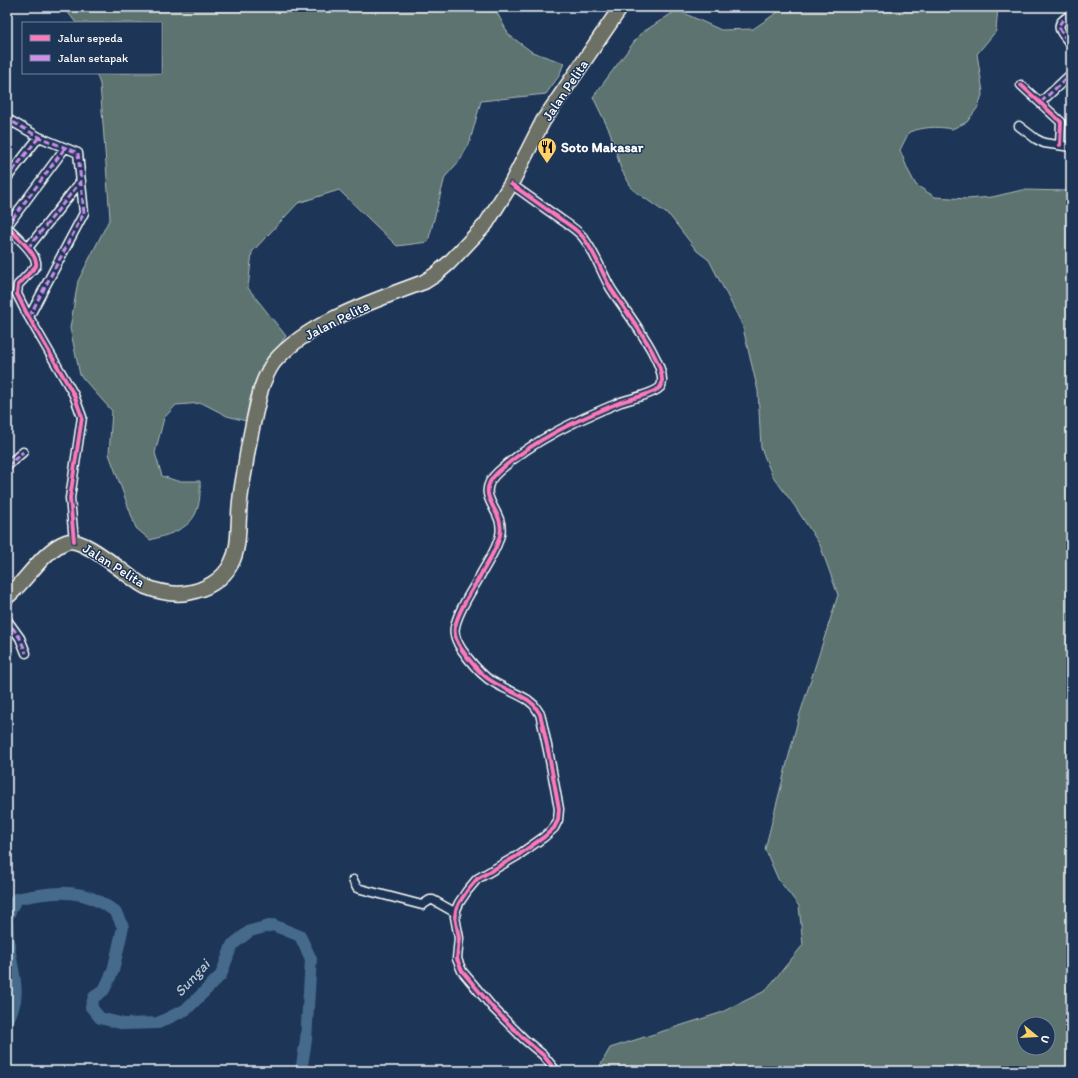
<svg xmlns="http://www.w3.org/2000/svg" width="1078" height="1078" font-family="Itim,sans-serif">
<style>
.green{fill:#5b7370;stroke:#adb9b8;fill-rule:evenodd}
.lines{fill:none;stroke-linecap:round;stroke-linejoin:round}
.river{stroke:#446b8c;stroke-width:12}
.street-casing{stroke:#fff;stroke-width:11}
.highway-casing{stroke:#fff;stroke-width:17}
.street{stroke:#1d3557;stroke-width:8}
.highway{stroke:#6c7065;stroke-width:14}
.quiet{stroke:#ce8fe9;stroke-width:3;stroke-dasharray:6 3;stroke-linecap:butt}
.cycleway-casing{stroke:#1d3557;stroke-width:6}
.cycleway{stroke:#fd7abc;stroke-width:4}
.labels{text-anchor:middle;stroke-width:3;stroke-linejoin:round;paint-order:stroke}
.street-label{font-size:14px;fill:#fff;stroke:#1d3557}
.poi-label{font-size:14px;font-weight:bold;fill:#fff;stroke:#1d3557;text-anchor:start}
.water-label{font-size:15px;font-style:italic;fill:#b4c4d1;stroke:#1d3557}
</style>
<rect width="100%" height="100%" fill="#1d3557"/>
<filter id="ink" filterUnits="userSpaceOnUse"><feTurbulence type="fractalNoise" baseFrequency=".025" numOctaves="2"/><feDisplacementMap in="SourceGraphic" scale="8" xChannelSelector="R" yChannelSelector="G"/><feConvolveMatrix kernelMatrix="1 2 1 2 8 2 1 2 1" color-interpolation-filters="sRGB"/></filter>
<g filter="url(#ink)">
<path class="green" d="M 64,7 L 497,7 L 496,11 L 509,35 L 532,52 L 564,63 L 559,76 L 546,94 L 481,101 L 470,141 L 461,159 L 445,177 L 428,242 L 397,246 L 339,190 L 298,203 L 252,252 L 248,288 L 286,336 L 256,379 L 249,402 L 246,421 L 227,416 L 202,403 L 176,405 L 164,418 L 155,453 L 162,476 L 177,481 L 200,481 C 202,522 187,530 150,540 L 136,528 L 109,454 L 112,411 L 80,375 L 70,328 L 78,281 L 110,218 L 100,84 L 96,73 L 161,73 L 161,23 L 76,23 Z
M 785,7 L 998,7 L 996,31 L 977,54 L 983,92 L 978,107 L 967,122 L 952,129 C 936,126 924,127 909,132 L 900,150 L 908,170 L 916,185 L 935,197 L 967,199 L 992,197 L 1022,190 L 1071,191 L 1071,1071 L 597,1071 L 610,1048 L 720,1013 L 765,991 L 803,945 L 799,906 L 778,879 L 765,849 L 798,720 L 838,595 L 820,545 L 794,505 L 772,475 L 761,448 L 758,391 L 742,324 L 709,260 L 697,251 L 670,216 L 633,190 L 621,169 L 610,132 L 593,97 L 640,34 L 677,10 L 721,30 L 753,29 ZM 1024,1024 L 1048,1024 L 1048,1048 L 1024,1048 Z"/>
<g class="lines">
<path class="river" d="M 7,918 L 16,899 C 45,893 77,887 103,904 C 107,906 111,908 114,911 C 118,914 120,922 123,927 L 113,971 L 104,990 L 94,997 L 91,1007 L 100,1018 L 124,1024 L 158,1023 L 187,1009 L 221,975 L 232,945 L 250,931 L 273,925 L 300,936 L 311,959 L 306,1040 L 301,1071
M 7,918 C 8,930 8,942 10,953 C 14,977 22,998 7,1020"/>
<defs>
<path id="street" d="M 1071,15 C 1051,25 1061,31 1071,45
M 1021,85 L 1061,122 L 1060,145
M 1041,102 L 1071,74
M 7,126 L 11,121 L 39,137 L 78,153 L 84,213 L 29,317
M 1019,126 L 1036,139 L 1044,143 L 1071,147
M 7,178 L 39,137
M 511,184 C 527,195 543,207 559,218 C 566,223 576,229 582,236 C 594,250 601,271 610,287 C 621,306 670,365 661,386 C 657,393 630,399 621,402 C 577,420 533,440 498,472 C 471,497 506,509 500,535 C 497,550 486,564 479,578 C 471,592 458,611 455,627 C 453,635 458,644 462,650 C 469,660 477,670 487,678 C 499,687 515,692 528,700 L 534,705 L 540,714 L 542,722 L 549,755 L 559,809 L 558,820 L 554,828 L 544,837 L 517,856 L 477,879 L 467,891 L 459,903 L 456,910 L 455,917 L 459,938 L 457,959 L 462,971 L 493,1008 L 524,1039 L 543,1055 L 556,1071
M 7,226 L 65,148
M 7,227 C 15,235 39,255 36,266 L 18,285 L 17,294 L 26,312 L 74,395 L 82,417 L 70,498 L 74,541
M 28,248 L 81,181
M 7,466 L 23,452
M 7,620 L 20,638 L 26,653
M 353,880 L 357,888 L 422,905 L 430,900 L 433,900 L 456,913"/>
<path id="highway" d="M 7,597 C 26,582 42,551 66,542 C 84,535 129,579 146,587 C 159,592 174,595 187,593 C 205,590 223,580 231,564 C 239,549 238,533 239,517 C 239,501 242,485 245,469 C 248,442 255,415 261,389 C 264,380 268,370 274,362 C 308,322 376,300 424,282 L 435,275 L 449,263 L 486,224 L 511,184 L 543,121 L 621,7"/>
</defs>
<use href="#street" class="street-casing"/>
<use href="#highway" class="highway-casing"/>
<use href="#street" class="street"/>
<use href="#highway" class="highway"/>
<path class="quiet" d="M 1071,15 C 1051,25 1061,31 1071,45
M 1041,102 L 1071,74
M 7,126 L 11,121 L 39,137 L 78,153 L 84,213 L 29,317
M 7,178 L 39,137
M 7,226 L 65,148
M 28,248 L 81,181
M 7,466 L 23,452
M 7,620 L 20,638 L 26,653"/>
<defs>
<path id="cycleway" d="M 1021,85 L 1061,122 L 1060,145
M 511,184 C 527,195 543,207 559,218 C 566,223 576,229 582,236 C 594,250 601,271 610,287 C 621,306 670,365 661,386 C 657,393 630,399 621,402 C 577,420 533,440 498,472 C 471,497 506,509 500,535 C 497,550 486,564 479,578 C 471,592 458,611 455,627 C 453,635 458,644 462,650 C 469,660 477,670 487,678 C 499,687 515,692 528,700 L 534,705 L 540,714 L 542,722 L 549,755 L 559,809 L 558,820 L 554,828 L 544,837 L 517,856 L 477,879 L 467,891 L 459,903 L 456,910 L 455,917 L 459,938 L 457,959 L 462,971 L 493,1008 L 524,1039 L 543,1055 L 556,1071
M 7,227 C 15,235 39,255 36,266 L 18,285 L 17,294 L 26,312 L 74,395 L 82,417 L 70,498 L 74,541"/>
</defs>
<use href="#cycleway" class="cycleway-casing"/>
<use href="#cycleway" class="cycleway"/>
</g>
</g>
<defs>
<symbol id="restaurant-pin" viewBox="-11 -11 22 30"><path d="M0 17L-7.5 6A9.5 9.5 0 1 1 7.5 6Z" fill="#ffd166" stroke="#1d3557"/><path d="M-5-6h1v4h1v-4h1v4h1v-4h1v5L-1.5 .5V6h-2V.5L-5-1ZM5-6V6H3V1.5H1.5Q1.5-4 5-6Z" fill="#111"/></symbol>
</defs>
<g fill-rule="evenodd">
<use href="#restaurant-pin" x="536" y="136" width="22" height="30"/>
</g>
<g class="labels">
<g class="street-label">
<text transform="translate(565 90) rotate(-56)" y="5">Jalan Pelita</text>
<text transform="translate(337 320) rotate(-27)" y="5">Jalan Pelita</text>
<text transform="translate(114 565) rotate(32)" y="5">Jalan Pelita</text>
</g>
<g class="poi-label">
<text x="561" y="152">Soto Makasar</text>
</g>
<g class="water-label">
<text transform="translate(192 978) rotate(-47)" y="5">Sungai</text>
</g>
</g>
<rect width="1078" height="1078" fill="none" stroke="#1d3557" stroke-width="24"/>
<rect x="12" y="12" width="1054" height="1054" fill="none" stroke="#fff" stroke-width="1.5" filter="url(#ink)"/>
<rect x="22" y="22" width="140" height="52" fill="#1d3557" stroke="#77869a"/>
<rect x="30" y="35" width="20" height="6" fill="#fd7abc" stroke="#77869a"/>
<text x="58" y="42" font-size="12" fill="#ffffff">Jalur sepeda</text>
<rect x="30" y="55" width="20" height="6" fill="#ce8fe9" stroke="#77869a"/>
<text x="58" y="62" font-size="12" fill="#ffffff">Jalan setapak</text>
<g transform="translate(1036 1036) rotate(108)"><circle r="19" fill="#1d3557" stroke="#77869a"/>
<path d="M0-3L7 15L0 10L-7 15Z" fill="#ffd166"/>
<text y="-6" font-size="11" font-weight="bold" text-anchor="middle" fill="#ffffff">U</text>
</g>
</svg>
